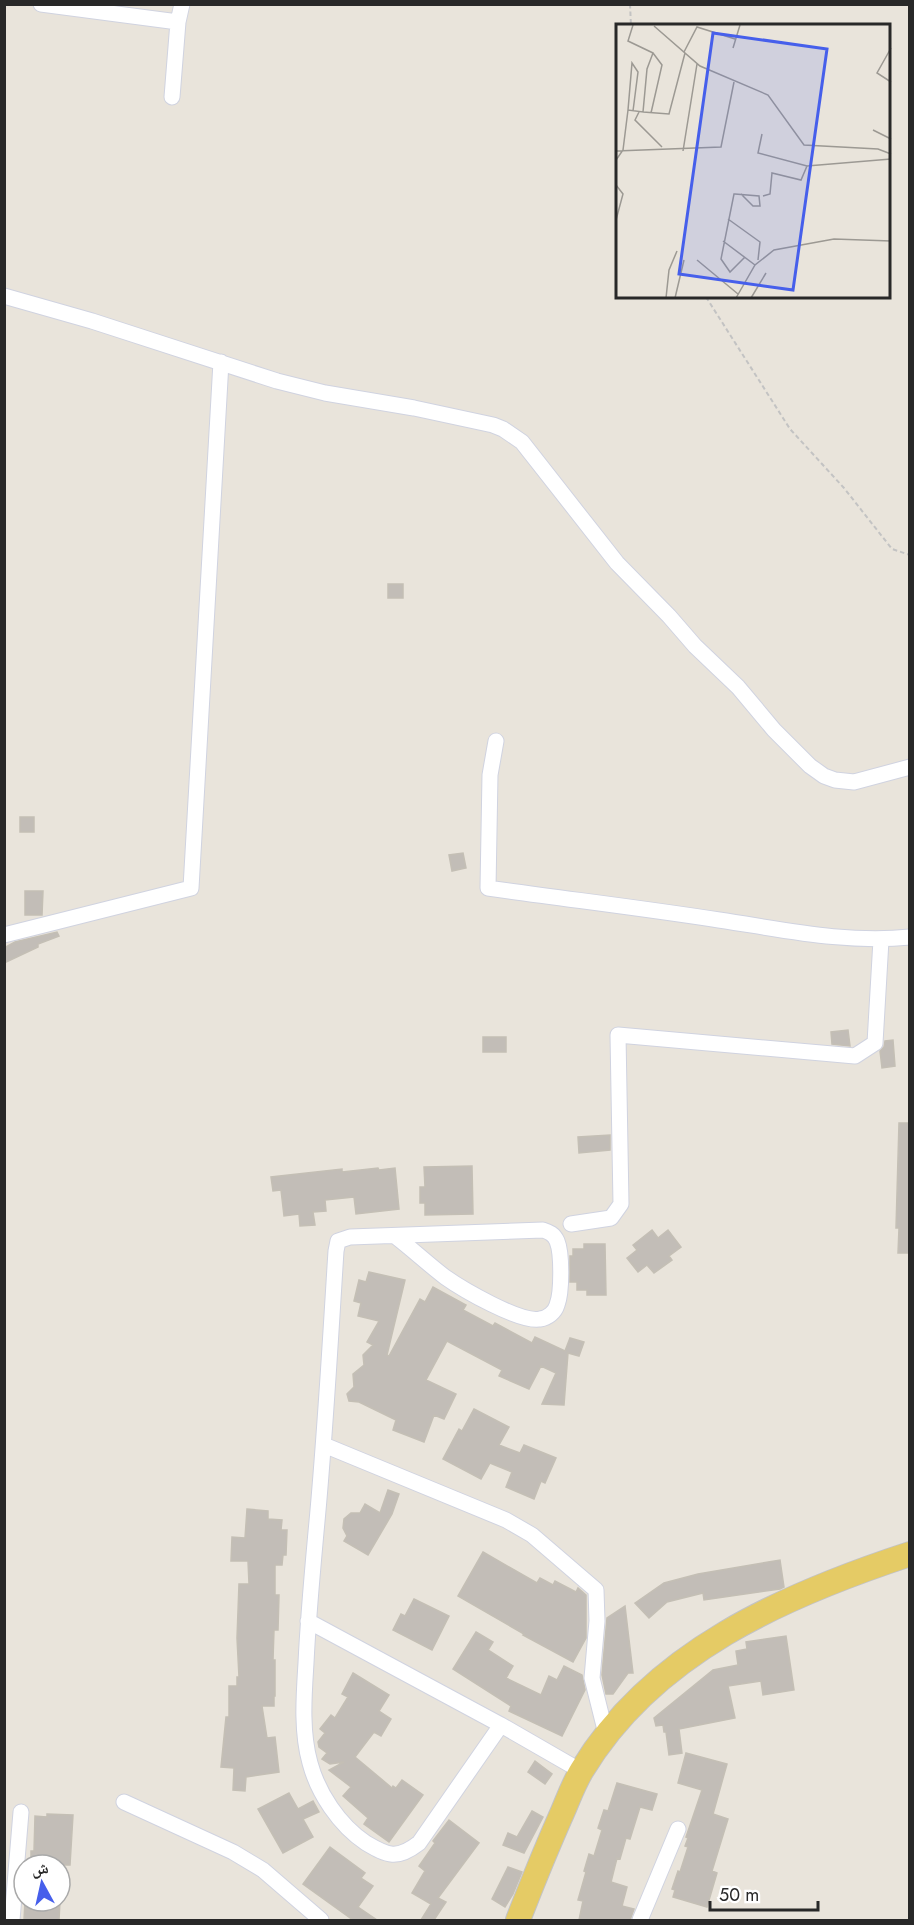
<svg xmlns="http://www.w3.org/2000/svg" width="914" height="1925" font-family="Jost,'Noto Naskh Arabic',sans-serif">
<style>
.building{fill:#c2bdb7;stroke:#c4bfb5;stroke-width:1.5}
.lines{fill:none;stroke-linecap:round;stroke-linejoin:round}
.minor-casing{stroke:#d0d3e0;stroke-width:17}
.primary-casing{stroke:#c3c3c3;stroke-width:26}
.path{stroke:#c3c3c3;stroke-width:2;stroke-dasharray:4.5 3;stroke-linecap:butt}
.minor{stroke:#fff;stroke-width:15}
.primary{stroke:#e5cb65;stroke-width:24}
.inset-road{fill:none;stroke:#9c9993;stroke-width:1.5}
.view{fill:#465feb;fill-opacity:0.15;stroke:#465feb;stroke-width:3}
.inset-edge{fill:none;stroke:#282828;stroke-width:3}
</style>
<rect width="100%" height="100%" fill="#e9e4db"/>
<path class="building" d="M 388,584 L 403,584 L 403,598 L 388,598 Z
M 20,817 L 34,817 L 34,832 L 20,832 Z
M 463,853 L 466,868 L 452,871 L 449,855 Z
M 25,891 L 43,891 L 42,915 L 25,915 Z
M 57,932 L 59,936 L 38,944 L 38,947 L 4,963 L 4,948 L 15,942 Z
M 848,1030 L 850,1046 L 832,1044 L 831,1032 Z
M 483,1037 L 506,1037 L 506,1052 L 483,1052 Z
M 893,1040 L 895,1066 L 882,1068 L 880,1051 L 884,1047 L 885,1041 Z
M 899,1123 L 909,1123 L 909,1253 L 898,1253 L 899,1228 L 896,1228 Z
M 610,1135 L 610,1150 L 579,1153 L 578,1137 Z
M 472,1166 L 473,1214 L 425,1215 L 425,1203 L 420,1203 L 420,1187 L 425,1187 L 424,1167 Z
M 378,1168 L 379,1170 L 395,1168 L 399,1209 L 356,1214 L 354,1197 L 325,1200 L 326,1211 L 313,1212 L 315,1225 L 300,1226 L 299,1214 L 284,1216 L 281,1190 L 273,1191 L 271,1177 L 342,1169 L 342,1172 Z
M 652,1230 L 658,1238 L 668,1230 L 681,1247 L 669,1256 L 672,1260 L 654,1273 L 647,1265 L 638,1272 L 627,1258 L 637,1250 L 633,1245 Z
M 584,1244 L 605,1244 L 606,1295 L 587,1295 L 587,1290 L 577,1290 L 577,1282 L 570,1282 L 570,1256 L 573,1256 L 573,1249 L 584,1249 Z
M 369,1272 L 405,1280 L 387,1355 L 389,1356 L 420,1299 L 425,1302 L 433,1287 L 466,1305 L 463,1310 L 493,1326 L 495,1323 L 532,1343 L 535,1337 L 565,1351 L 570,1338 L 584,1342 L 579,1356 L 568,1353 L 564,1405 L 542,1404 L 556,1373 L 541,1366 L 529,1389 L 499,1376 L 502,1370 L 447,1341 L 426,1380 L 456,1394 L 444,1419 L 434,1415 L 424,1442 L 393,1430 L 396,1420 L 359,1402 L 349,1401 L 347,1394 L 354,1387 L 353,1374 L 364,1365 L 363,1355 L 373,1345 L 367,1342 L 379,1321 L 358,1316 L 361,1303 L 354,1301 L 359,1280 L 366,1282 Z
M 474,1409 L 509,1427 L 499,1445 L 520,1453 L 524,1445 L 556,1458 L 545,1483 L 541,1481 L 534,1499 L 506,1487 L 512,1472 L 490,1463 L 481,1479 L 443,1459 L 459,1429 L 462,1431 Z
M 388,1490 L 399,1494 L 392,1514 L 368,1555 L 344,1541 L 347,1536 L 343,1528 L 344,1519 L 351,1513 L 360,1513 L 365,1504 L 380,1513 Z
M 247,1509 L 268,1511 L 268,1519 L 282,1520 L 281,1530 L 287,1530 L 286,1555 L 283,1555 L 282,1565 L 275,1565 L 275,1595 L 279,1595 L 278,1630 L 274,1630 L 273,1660 L 275,1660 L 275,1696 L 274,1696 L 274,1706 L 262,1706 L 267,1738 L 275,1737 L 279,1772 L 246,1777 L 245,1791 L 233,1790 L 234,1768 L 221,1767 L 226,1717 L 229,1717 L 229,1686 L 237,1686 L 237,1677 L 239,1677 L 237,1638 L 239,1584 L 249,1584 L 248,1561 L 231,1561 L 232,1537 L 245,1538 Z
M 483,1552 L 537,1583 L 540,1578 L 553,1585 L 555,1581 L 576,1592 L 578,1588 L 586,1595 L 586,1638 L 573,1662 L 523,1635 L 524,1634 L 458,1596 Z
M 780,1560 L 784,1587 L 780,1589 L 704,1600 L 703,1593 L 667,1602 L 649,1618 L 635,1603 L 664,1583 L 698,1574 Z
M 414,1599 L 449,1616 L 432,1650 L 393,1630 L 401,1614 L 405,1616 Z
M 625,1606 L 633,1673 L 628,1673 L 613,1694 L 606,1694 L 602,1675 L 607,1618 Z
M 476,1632 L 493,1642 L 488,1650 L 513,1666 L 506,1678 L 541,1695 L 549,1676 L 557,1680 L 564,1666 L 582,1675 L 585,1690 L 562,1736 L 509,1711 L 511,1706 L 453,1669 Z
M 786,1636 L 794,1690 L 763,1695 L 761,1681 L 728,1686 L 735,1718 L 679,1729 L 682,1753 L 669,1755 L 666,1732 L 664,1732 L 663,1725 L 656,1726 L 654,1718 L 713,1670 L 738,1665 L 736,1651 L 747,1649 L 746,1642 Z
M 353,1673 L 389,1695 L 379,1711 L 391,1719 L 381,1736 L 374,1732 L 355,1757 L 392,1788 L 393,1786 L 396,1788 L 402,1780 L 423,1795 L 389,1842 L 364,1824 L 368,1818 L 343,1796 L 351,1787 L 329,1770 L 344,1762 L 330,1764 L 322,1759 L 327,1753 L 319,1747 L 318,1742 L 325,1733 L 320,1729 L 331,1715 L 335,1718 L 348,1697 L 342,1694 Z
M 686,1753 L 727,1764 L 713,1814 L 728,1819 L 712,1871 L 717,1873 L 707,1907 L 673,1897 L 675,1890 L 672,1889 L 678,1871 L 680,1872 L 688,1847 L 685,1846 L 688,1838 L 686,1837 L 702,1790 L 678,1783 Z
M 535,1761 L 552,1774 L 545,1784 L 528,1772 Z
M 617,1783 L 657,1794 L 652,1810 L 640,1807 L 630,1839 L 626,1838 L 620,1859 L 617,1858 L 611,1882 L 627,1887 L 622,1906 L 634,1909 L 630,1920 L 579,1920 L 583,1901 L 578,1900 L 586,1872 L 584,1871 L 589,1854 L 594,1856 L 602,1830 L 598,1828 L 604,1810 L 608,1811 Z
M 289,1793 L 298,1809 L 313,1801 L 319,1812 L 303,1819 L 313,1837 L 283,1853 L 258,1809 Z
M 532,1811 L 543,1817 L 524,1853 L 503,1845 L 508,1833 L 517,1837 Z
M 47,1814 L 73,1815 L 70,1865 L 31,1865 L 31,1851 L 34,1851 L 35,1816 L 47,1817 Z
M 449,1820 L 479,1843 L 438,1898 L 446,1902 L 434,1920 L 421,1920 L 431,1904 L 412,1893 L 425,1871 L 419,1866 L 435,1843 L 433,1841 Z
M 330,1847 L 365,1873 L 361,1878 L 373,1886 L 358,1907 L 377,1920 L 353,1920 L 303,1884 Z
M 508,1867 L 522,1872 L 513,1894 L 505,1907 L 492,1899 Z
M 25,1901 L 60,1901 L 59,1920 L 24,1920 Z"/>
<g class="lines">
<defs>
<path id="minor" d="M 41,4 L 178,22
M 172,97 L 178,22 L 182,4
M 4,296 L 92,321 L 277,381 L 325,393 L 414,408 L 493,425 L 503,429 L 522,442 L 617,563 L 669,616 L 695,646 L 738,687 L 774,730 L 810,766 L 824,776 L 835,780 L 854,782 L 910,767
M 496,741 L 490,775 L 488,888 C 565,899 642,908 719,920 C 781,929 846,944 910,937
M 4,935 L 191,888 L 221,362
M 571,1224 L 611,1218 L 621,1204 L 618,1035 L 855,1056 L 875,1043 L 881,940
M 395,1236 C 412,1249 428,1264 445,1277 C 462,1289 520,1323 540,1319 C 548,1318 555,1312 557,1305 C 562,1292 562,1253 557,1241 C 554,1234 549,1232 543,1230 L 350,1237 L 338,1241 L 336,1251 C 330,1345 325,1439 316,1532 C 312,1576 308,1619 306,1663 C 304,1695 301,1731 310,1763 C 318,1793 339,1825 366,1843 C 388,1856 397,1860 419,1843 L 501,1725
M 324,1445 L 506,1520 L 532,1535 L 596,1590 L 597,1621 L 592,1678 L 606,1734
M 308,1621 L 501,1725 L 581,1771
M 124,1802 L 233,1852 L 263,1870 L 321,1920
M 12,1920 L 21,1812
M 640,1920 L 678,1829"/>
<path id="primary" d="M 518,1920 C 532,1884 547,1847 563,1811 C 569,1797 574,1783 582,1770 C 653,1652 785,1595 910,1554"/>
</defs>
<use href="#minor" class="minor-casing"/>
<use href="#primary" class="primary-casing"/>
<path class="path" d="M 630,4 L 631,26
M 706,297 L 790,429 L 844,488 L 892,549 L 910,555"/>
<use href="#minor" class="minor"/>
<use href="#primary" class="primary"/>
</g>
<g transform="translate(616 24)">
<rect width="274" height="274" fill="#e9e4db"/>
<path class="inset-road" d="M 38,2 L 84,42 L 152,71 L 188,121 L 262,125 L 275,130M 117,24 L 124,1M 275,24 L 261,49 L 275,58M 68,28 L 81,3 L 119,15M 12,86 L 16,39 L 22,48 L 17,87M 23,88 L 19,96 L 46,123M 27,88 L 53,90 L 69,29M 35,89 L 46,41 L 37,29M 257,106 L 275,115M 146,110 L 142,129 L 191,142 L 275,135M 0,127 L 105,123 L 118,58M 67,127 L 81,40M 0,136 L 7,126 L 12,86 L 27,88 L 31,45 L 37,29 L 12,17 L 17,1M 0,161 L 7,170 L 0,196M 125,170 L 137,182 L 144,182 L 143,172 L 119,170 L 118,170 L 105,235 L 114,248 L 129,233M 147,172 L 154,170 L 156,149 L 185,156 L 191,142M 112,195 L 144,218 L 142,236M 107,217 L 139,241M 81,236 L 122,270M 50,274 L 53,246 L 61,227M 59,274 L 68,236M 120,274 L 139,241 L 158,226 L 218,215 L 275,217M 135,274 L 150,249"/>
<path class="view" d="M 97,9 L 211,25 L 177,266 L 63,250 Z"/>
<rect width="274" height="274" class="inset-edge"/>
</g>
<rect width="914" height="1925" fill="none" stroke="#282828" stroke-width="12"/>
<g transform="translate(42 1883) rotate(352)"><circle r="28" fill="#ffffff" stroke="#a9a9a9" stroke-width="1.5"/>
<path d="M0-4.5L10 22L0 15L-10 22Z" fill="#465feb"/>
<text y="-9" font-size="16" font-weight="bold" text-anchor="middle" fill="#282828">ش</text>
</g>
<path d="M710 1901v9h108v-9" fill="none" stroke="#282828" stroke-width="3"/>
<text x="719" y="1901" font-size="18" fill="#282828" stroke="#ffffff" stroke-width="4.5" paint-order="stroke">50 m</text>
</svg>
